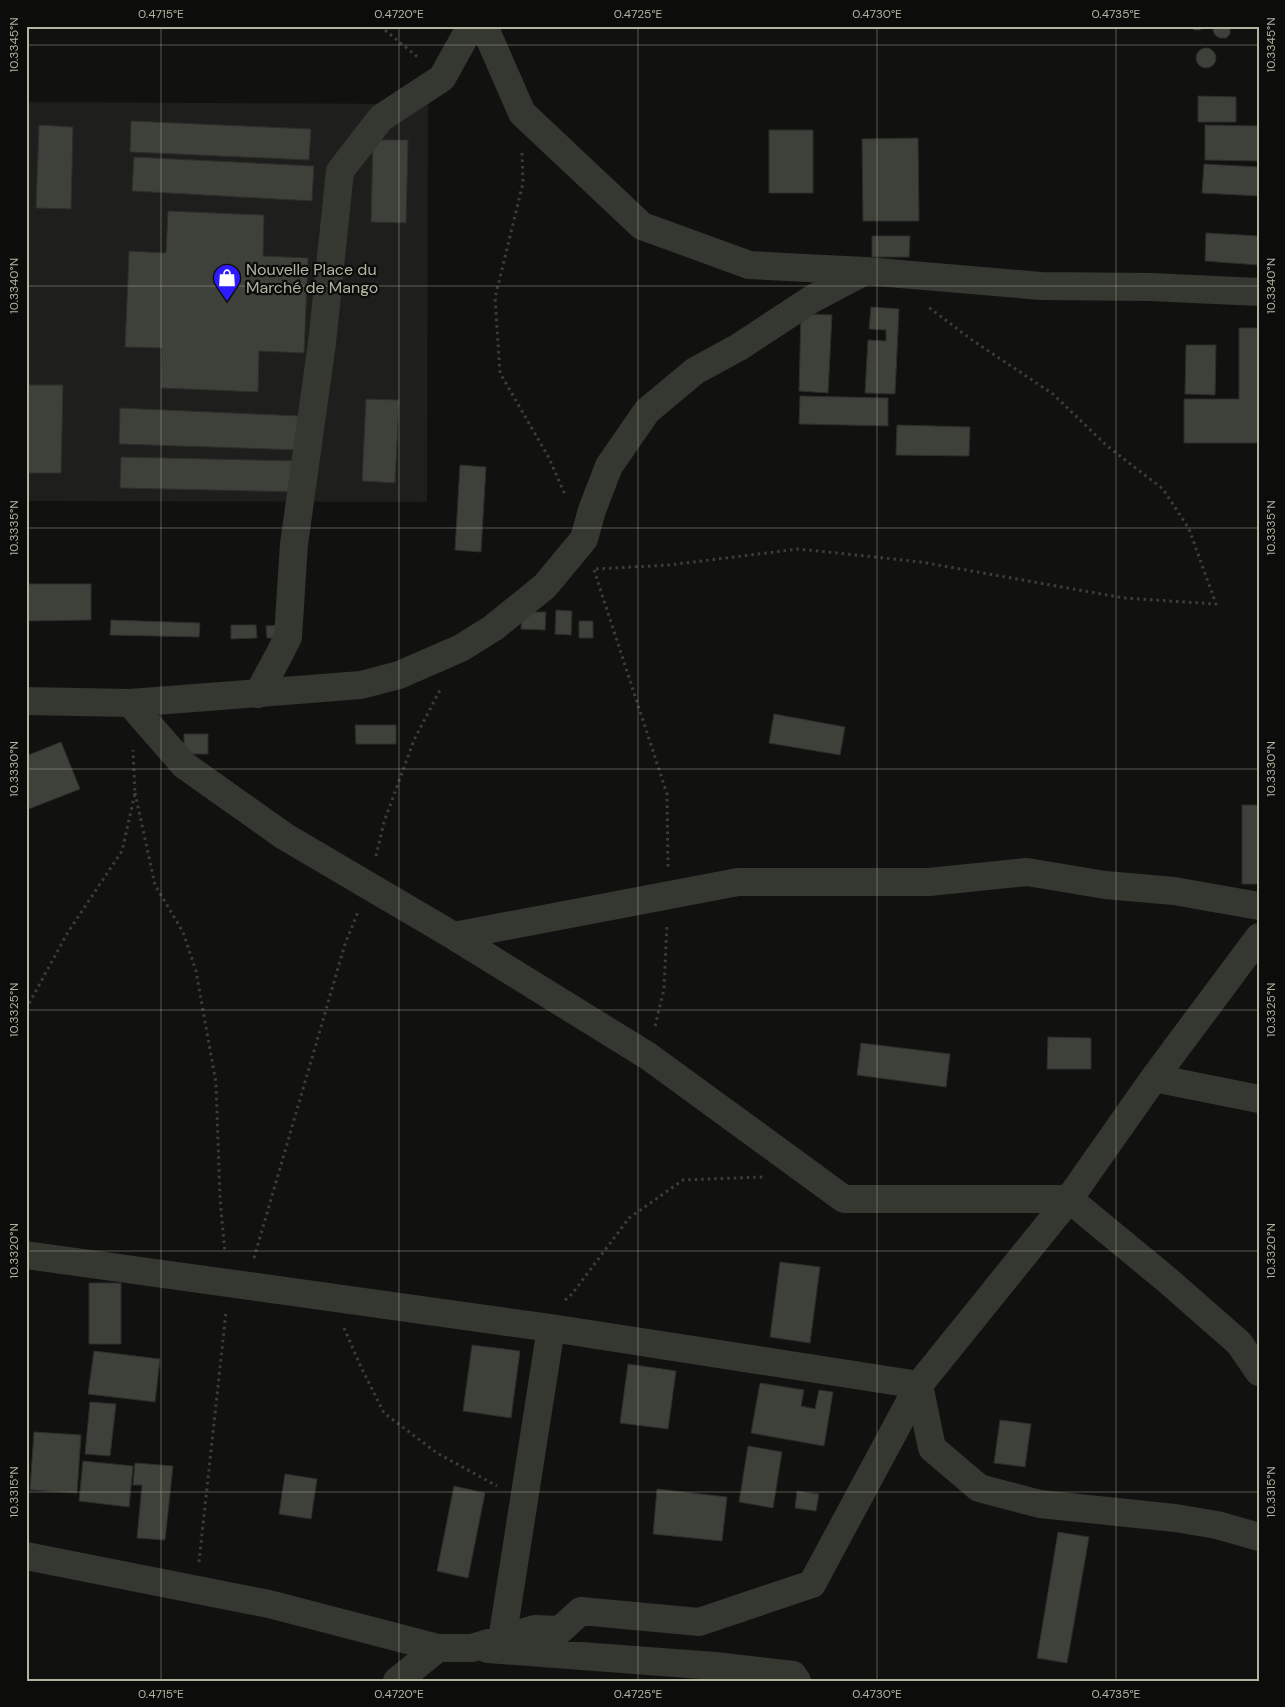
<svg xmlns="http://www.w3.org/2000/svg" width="1285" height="1707" font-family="'DM Sans',sans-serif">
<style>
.built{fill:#1e1f1c}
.building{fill:#3e403a;stroke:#2c2e2a}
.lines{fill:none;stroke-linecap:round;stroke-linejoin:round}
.path{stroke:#3d3e37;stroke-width:3;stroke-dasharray:2.5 4;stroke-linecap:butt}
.minor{stroke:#353731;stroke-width:28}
.ticks{fill:none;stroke:#b2b4a0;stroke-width:1;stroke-opacity:0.45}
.labels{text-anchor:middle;stroke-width:4.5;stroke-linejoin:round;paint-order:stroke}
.poi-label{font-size:16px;fill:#b2b4a0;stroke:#0c0d0b;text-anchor:start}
.neatline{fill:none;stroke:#b2b4a0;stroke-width:2}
.ticks-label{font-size:12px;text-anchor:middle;fill:#b2b4a0}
</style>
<rect width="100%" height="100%" fill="#111210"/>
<path class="built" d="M 26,102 L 428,104 L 427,502 L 26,501 Z"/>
<path class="building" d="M 1190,26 L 1205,26 L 1200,30 L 1194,30 Z
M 1214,26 L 1230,26 L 1230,34 L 1226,38 L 1220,38 L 1216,36 L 1213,31 Z
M1196 58a10 10 0 1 1 20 0a10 10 0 1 1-20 0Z
M 1198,96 L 1236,97 L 1236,122 L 1198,122 Z
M 131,121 L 311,129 L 309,160 L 130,152 Z
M 39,125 L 73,127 L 71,209 L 36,208 Z
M 1205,125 L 1259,126 L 1259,161 L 1205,160 Z
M 769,130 L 813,130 L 813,193 L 769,193 Z
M 918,138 L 919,221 L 863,221 L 862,139 Z
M 373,140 L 408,140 L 406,223 L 371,222 Z
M 134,157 L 314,166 L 312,201 L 132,191 Z
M 1204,164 L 1259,167 L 1259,196 L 1202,193 Z
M 168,211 L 264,215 L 263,256 L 308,258 L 304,353 L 259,351 L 258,392 L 161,388 L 162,348 L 125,347 L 129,251 L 166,253 Z
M 1206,233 L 1259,236 L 1259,265 L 1205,261 Z
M 872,236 L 910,236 L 909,257 L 872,257 Z
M 871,307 L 899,309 L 895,394 L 865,393 L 868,340 L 886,341 L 886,330 L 869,329 Z
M 801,314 L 832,315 L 828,393 L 799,391 Z
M 1239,328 L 1259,328 L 1259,443 L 1184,443 L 1184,399 L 1239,399 Z
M 1186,345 L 1216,345 L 1215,395 L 1185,394 Z
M 27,385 L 63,385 L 61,473 L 26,473 Z
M 800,396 L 888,398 L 888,426 L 799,424 Z
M 366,399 L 399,400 L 395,483 L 362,481 Z
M 120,408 L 301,416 L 300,450 L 119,444 Z
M 897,425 L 970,427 L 969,456 L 896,455 Z
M 121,457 L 299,461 L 298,492 L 120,488 Z
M 460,465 L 486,467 L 481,552 L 455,550 Z
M 26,584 L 91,584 L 91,620 L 26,621 Z
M 556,610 L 572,611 L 571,635 L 555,634 Z
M 522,612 L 546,612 L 545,630 L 521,629 Z
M 111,620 L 200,623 L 199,637 L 110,635 Z
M 579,621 L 593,621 L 593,638 L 579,638 Z
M 231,625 L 256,625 L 257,638 L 231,639 Z
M 284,625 L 285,638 L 267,638 L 266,626 Z
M 774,714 L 845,727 L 840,755 L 769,743 Z
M 355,725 L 396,725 L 396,744 L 356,744 Z
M 184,734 L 208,734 L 208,754 L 184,754 Z
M 61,742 L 80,789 L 26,810 L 26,756 Z
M 1242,805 L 1259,805 L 1259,884 L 1242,884 Z
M 1048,1037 L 1091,1038 L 1091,1069 L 1047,1069 Z
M 861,1043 L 950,1054 L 946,1087 L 857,1075 Z
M 780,1262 L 820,1267 L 810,1343 L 770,1337 Z
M 89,1283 L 121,1283 L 121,1344 L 89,1344 Z
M 472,1345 L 520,1351 L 511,1418 L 463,1411 Z
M 94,1351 L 160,1359 L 155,1402 L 88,1394 Z
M 628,1364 L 676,1371 L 668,1429 L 620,1423 Z
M 760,1383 L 804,1390 L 801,1406 L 815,1409 L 819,1390 L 833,1392 L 824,1446 L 751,1433 Z
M 90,1402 L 116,1404 L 110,1456 L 85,1454 Z
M 1000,1420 L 1031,1424 L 1025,1467 L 994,1463 Z
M 34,1432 L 81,1435 L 77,1493 L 30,1490 Z
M 748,1446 L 782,1452 L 773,1508 L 739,1502 Z
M 83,1461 L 133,1466 L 129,1507 L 79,1501 Z
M 135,1463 L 173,1466 L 165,1540 L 137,1538 L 142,1485 L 133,1485 Z
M 285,1474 L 317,1479 L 311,1519 L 279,1514 Z
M 454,1486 L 485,1493 L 468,1578 L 437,1571 Z
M 657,1489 L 727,1497 L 722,1541 L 653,1534 Z
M 797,1491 L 819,1494 L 816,1511 L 795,1508 Z
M 1058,1532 L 1089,1537 L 1067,1663 L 1037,1658 Z"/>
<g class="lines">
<path class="path" d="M 380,26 L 420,59
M 522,153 L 523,183 L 495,298 L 500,373 L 549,458 L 566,497
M 596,569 L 669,565 L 799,549 L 921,562 L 1124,598 L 1216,604 L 1189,529 L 1163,489 L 1107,446 L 1053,394 L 972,340 L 927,306
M 594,570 L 667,794 L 668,867
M 135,793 L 155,885 L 183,932 L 196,971 L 216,1083 L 220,1199 L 225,1253
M 376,856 L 384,822 L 414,740 L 441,688
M 26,1009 L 68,932 L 122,851 L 135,793 L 133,750
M 655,1026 L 664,989 L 667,924
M 254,1258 L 345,944 L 358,912
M 565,1300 L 572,1294 L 629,1218 L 683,1180 L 763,1177
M 344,1328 L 361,1367 L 384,1413 L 437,1453 L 497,1486
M 199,1562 L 226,1312"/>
<path class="minor" d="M 484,26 L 522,113 L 642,226 L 749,265 L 865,271 L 1041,286 L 1150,287 L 1259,292
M 258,694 L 280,653 L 288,637 L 294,544 L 322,343 L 340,171 L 381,118 L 442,78 L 471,26
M 26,701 L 130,703 L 361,685 L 399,675 L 461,648 L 493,628 L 545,586 L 584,539 L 592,510 L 609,466 L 647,411 L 695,371 L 739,347 L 812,299 L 865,271
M 130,703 L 184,765 L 284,836 L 454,936 L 648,1056 L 844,1199 L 1069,1199 L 1166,1279 L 1239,1343 L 1259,1372
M 454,936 L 738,882 L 929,882 L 1027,872 L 1105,885 L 1174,891 L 1259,906
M 1154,1078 L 1259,1099
M 26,1255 L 551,1328 L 919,1385 L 932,1448 L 979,1488 L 1040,1504 L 1175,1518 L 1217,1525 L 1259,1537
M 26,1556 L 269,1604 L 438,1648 L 472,1648 L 535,1629 L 560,1630 L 581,1611 L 699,1622 L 812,1584 L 919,1385 L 1069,1199 L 1154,1078 L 1259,937
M 502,1640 L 551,1328
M 488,1649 L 715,1666 L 793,1675 L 797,1681
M 397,1681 L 438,1648"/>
</g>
<path class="ticks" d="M 161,26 L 161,1681M 399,26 L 399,1681M 638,26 L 638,1681M 877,26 L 877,1681M 1116,26 L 1116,1681M 26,45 L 1259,45M 26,286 L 1259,286M 26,528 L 1259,528M 26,769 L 1259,769M 26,1010 L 1259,1010M 26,1251 L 1259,1251M 26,1492 L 1259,1492"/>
<defs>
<symbol id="shop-pin" viewBox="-11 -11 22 30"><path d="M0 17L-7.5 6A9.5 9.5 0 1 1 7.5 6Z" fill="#2e1bff" stroke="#0c0d0b"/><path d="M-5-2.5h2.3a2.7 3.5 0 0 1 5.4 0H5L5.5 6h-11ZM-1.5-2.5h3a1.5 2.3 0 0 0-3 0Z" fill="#fff"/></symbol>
</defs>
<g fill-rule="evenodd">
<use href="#shop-pin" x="211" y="262" width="32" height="43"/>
</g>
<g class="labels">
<g class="poi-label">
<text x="246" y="275">Nouvelle Place du<tspan x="246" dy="18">Marché de Mango</tspan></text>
</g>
</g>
<rect width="1285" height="1707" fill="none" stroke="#0c0d0b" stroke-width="55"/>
<rect x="28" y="28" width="1230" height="1652" class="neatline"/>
<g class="ticks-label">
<text x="161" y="18">0.4715°E</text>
<text x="399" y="18">0.4720°E</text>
<text x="638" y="18">0.4725°E</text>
<text x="877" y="18">0.4730°E</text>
<text x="1116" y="18">0.4735°E</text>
<text transform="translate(14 45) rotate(-90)" y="4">10.3345°N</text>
<text transform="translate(1271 45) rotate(-90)" y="4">10.3345°N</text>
<text transform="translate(14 286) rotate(-90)" y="4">10.3340°N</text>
<text transform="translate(1271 286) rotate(-90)" y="4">10.3340°N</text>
<text transform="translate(14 528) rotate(-90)" y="4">10.3335°N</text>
<text transform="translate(1271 528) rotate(-90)" y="4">10.3335°N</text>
<text transform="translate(14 769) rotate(-90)" y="4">10.3330°N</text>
<text transform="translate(1271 769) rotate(-90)" y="4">10.3330°N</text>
<text transform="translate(14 1010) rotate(-90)" y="4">10.3325°N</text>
<text transform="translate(1271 1010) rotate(-90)" y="4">10.3325°N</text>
<text transform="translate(14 1251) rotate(-90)" y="4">10.3320°N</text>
<text transform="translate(1271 1251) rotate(-90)" y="4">10.3320°N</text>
<text transform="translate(14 1492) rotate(-90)" y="4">10.3315°N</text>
<text transform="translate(1271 1492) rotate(-90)" y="4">10.3315°N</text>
<text x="161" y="1698">0.4715°E</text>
<text x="399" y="1698">0.4720°E</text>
<text x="638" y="1698">0.4725°E</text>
<text x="877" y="1698">0.4730°E</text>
<text x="1116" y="1698">0.4735°E</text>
</g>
</svg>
